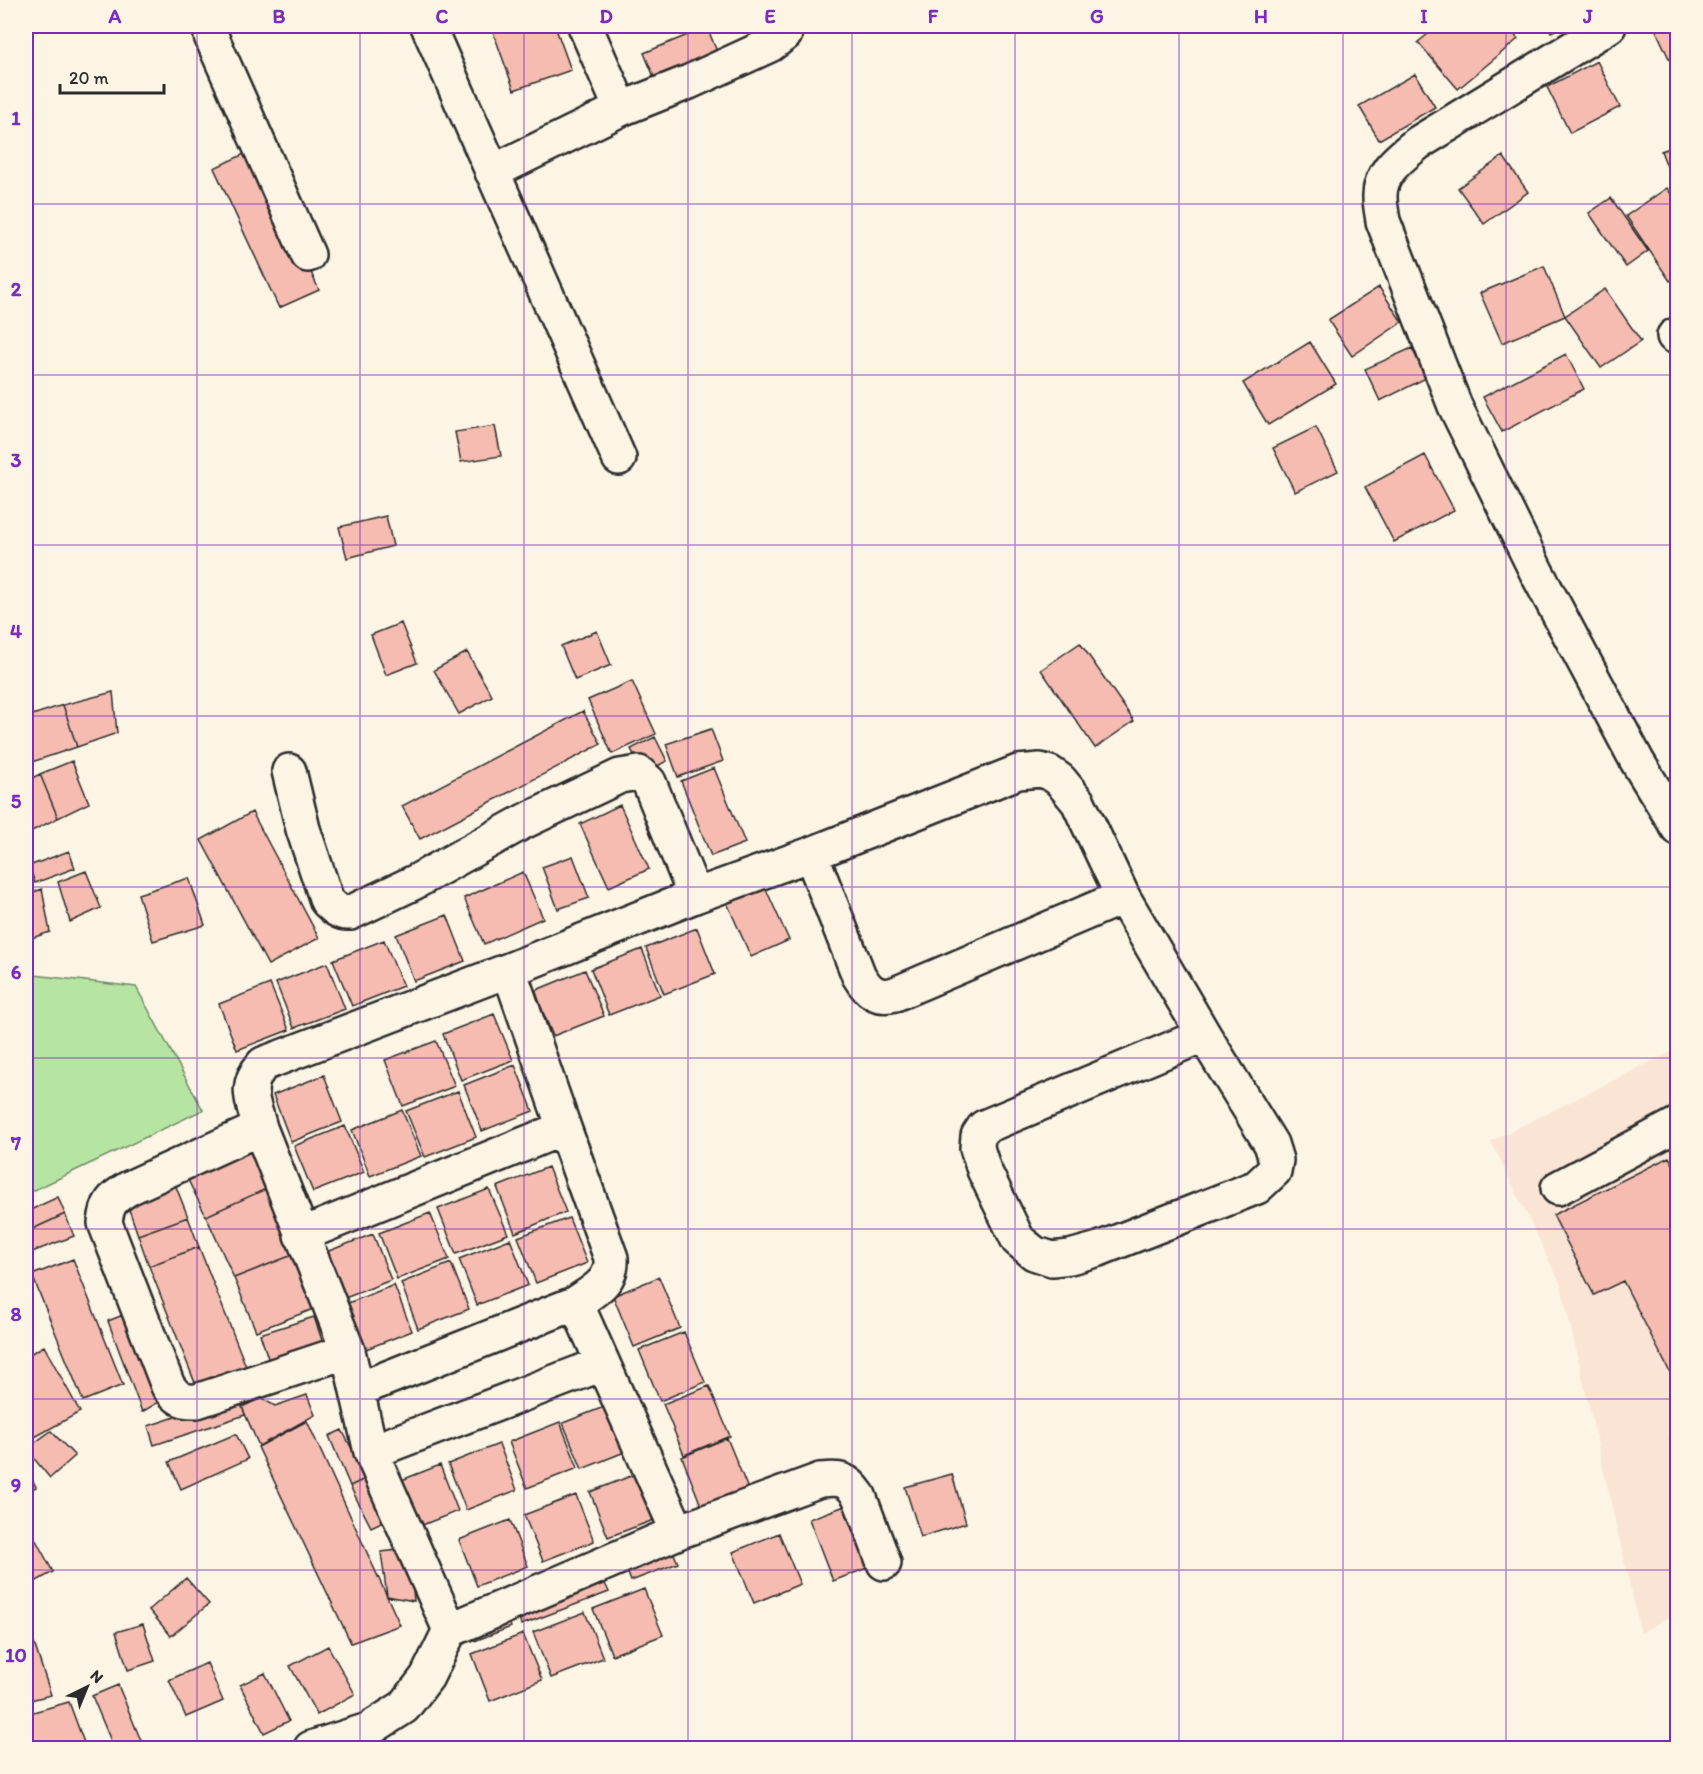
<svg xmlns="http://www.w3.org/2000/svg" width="1703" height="1774" font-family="Itim,sans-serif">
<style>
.built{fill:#fae4d5}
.green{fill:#b6e5a3;stroke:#708867;stroke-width:1.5}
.building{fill:#f6bcb1;stroke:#2b2b2b;stroke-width:1.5}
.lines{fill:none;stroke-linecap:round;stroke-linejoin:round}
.minor-casing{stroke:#2b2b2b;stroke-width:38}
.path{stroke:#2b2b2b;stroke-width:4;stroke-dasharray:1.5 4.5;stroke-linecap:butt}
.minor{stroke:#fcf5e5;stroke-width:33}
.grid{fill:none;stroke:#7b2cbf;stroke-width:1.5;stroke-opacity:0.55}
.neatline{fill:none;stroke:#7b2cbf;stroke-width:2}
.grid-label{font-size:20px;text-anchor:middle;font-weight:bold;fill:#7b2cbf}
</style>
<rect width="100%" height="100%" fill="#fcf5e5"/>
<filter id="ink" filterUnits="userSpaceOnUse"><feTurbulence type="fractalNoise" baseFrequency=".0167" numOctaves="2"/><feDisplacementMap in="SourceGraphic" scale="12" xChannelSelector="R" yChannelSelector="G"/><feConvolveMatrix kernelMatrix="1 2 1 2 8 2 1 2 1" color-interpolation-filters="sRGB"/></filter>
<g filter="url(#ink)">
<path class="built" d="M 1677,1049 L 1677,1612 L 1641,1633 L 1561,1285 L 1491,1141 Z"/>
<path class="green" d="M 26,974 L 136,987 L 203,1110 L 26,1194 Z"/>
<path class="building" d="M 491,26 L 555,26 L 571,70 L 514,90 Z
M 1438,26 L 1507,26 L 1518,39 L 1458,89 L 1418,42 Z
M 1548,26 L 1564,26 L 1551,32 Z
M 1654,26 L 1678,26 L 1678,78 Z
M 707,27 L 720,59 L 657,84 L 644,53 Z
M 1597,61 L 1620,107 L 1570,133 L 1547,87 Z
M 1415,74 L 1435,107 L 1379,140 L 1359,106 Z
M 1678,145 L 1678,195 L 1661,151 Z
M 255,149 L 319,290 L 279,308 L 214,168 Z
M 1503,156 L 1528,192 L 1484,224 L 1458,188 Z
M 1667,188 L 1678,204 L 1678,276 L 1670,281 L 1626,216 Z
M 1611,198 L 1648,251 L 1626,267 L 1589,213 Z
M 1544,266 L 1565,316 L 1502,343 L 1480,293 Z
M 1379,287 L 1402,322 L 1352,356 L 1328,320 Z
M 1605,289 L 1641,341 L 1601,368 L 1565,316 Z
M 1310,342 L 1336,384 L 1268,425 L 1243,383 Z
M 1412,348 L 1426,378 L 1380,401 L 1365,369 Z
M 1566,354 L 1584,389 L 1502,432 L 1483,397 Z
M 495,426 L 501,456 L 461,462 L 455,432 Z
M 1316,427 L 1338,471 L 1295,492 L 1273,448 Z
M 1425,455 L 1454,510 L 1394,542 L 1365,487 Z
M 386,516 L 393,546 L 347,558 L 339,527 Z
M 401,623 L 417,663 L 386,675 L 371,635 Z
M 597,631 L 611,665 L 575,680 L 561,646 Z
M 1080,643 L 1134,721 L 1095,748 L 1041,670 Z
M 467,652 L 492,696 L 459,714 L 434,670 Z
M 632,681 L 656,734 L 612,754 L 588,700 Z
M 113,692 L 117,733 L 77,747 L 63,705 Z
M 63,705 L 77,747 L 26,764 L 26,717 Z
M 583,711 L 601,744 L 420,839 L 402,806 Z
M 711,729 L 723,761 L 678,777 L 666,744 Z
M 655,737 L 667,761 L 644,773 L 631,749 Z
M 72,761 L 89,803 L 58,818 L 40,774 Z
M 714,768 L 745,843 L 711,856 L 681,781 Z
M 40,774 L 58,818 L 26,834 L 26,781 Z
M 620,805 L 649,869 L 609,887 L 580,824 Z
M 252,812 L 319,938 L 268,965 L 201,840 Z
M 69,851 L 75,868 L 35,883 L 29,866 Z
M 573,856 L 589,898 L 558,909 L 542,867 Z
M 29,866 L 32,886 L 26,888 L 26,867 Z
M 86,871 L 101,908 L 70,922 L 58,882 Z
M 523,872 L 543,918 L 484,944 L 464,898 Z
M 189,878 L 205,925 L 153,941 L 138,894 Z
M 765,887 L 789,940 L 751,957 L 727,903 Z
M 42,889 L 50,932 L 26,940 L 26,895 Z
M 447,915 L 465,961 L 414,981 L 396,935 Z
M 697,928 L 715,974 L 664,994 L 646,948 Z
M 384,940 L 403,986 L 352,1006 L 333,960 Z
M 642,949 L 660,995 L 609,1015 L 591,969 Z
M 327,963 L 345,1009 L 294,1028 L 276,983 Z
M 585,970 L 604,1016 L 553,1036 L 534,991 Z
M 270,984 L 289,1030 L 237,1050 L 219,1004 Z
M 494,1014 L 513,1060 L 461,1080 L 443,1034 Z
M 436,1041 L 455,1086 L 403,1106 L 385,1060 Z
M 515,1065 L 533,1111 L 482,1131 L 464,1085 Z
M 324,1075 L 342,1122 L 291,1142 L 273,1095 Z
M 458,1091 L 476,1137 L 425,1157 L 406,1111 Z
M 402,1110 L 421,1156 L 370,1176 L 352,1130 Z
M 345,1126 L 364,1172 L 313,1192 L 294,1146 Z
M 252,1150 L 268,1188 L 206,1216 L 188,1180 Z
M 1669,1157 L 1678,1173 L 1678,1388 L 1623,1281 L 1594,1295 L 1553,1215 Z
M 548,1167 L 566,1212 L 515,1233 L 497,1187 Z
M 173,1179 L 188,1217 L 138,1235 L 125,1198 Z
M 268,1188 L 295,1254 L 234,1278 L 206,1216 Z
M 489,1189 L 508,1234 L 456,1254 L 438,1209 Z
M 58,1197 L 65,1214 L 26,1232 L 26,1212 Z
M 430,1213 L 449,1259 L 397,1279 L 379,1233 Z
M 65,1214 L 74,1236 L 32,1252 L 26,1238 L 26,1232 Z
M 188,1217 L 199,1247 L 149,1266 L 138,1235 Z
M 569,1218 L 587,1263 L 536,1283 L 518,1237 Z
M 373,1234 L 391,1280 L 340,1300 L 321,1254 Z
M 26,1239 L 32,1252 L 26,1255 Z
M 510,1239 L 528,1285 L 477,1305 L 459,1259 Z
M 199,1247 L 247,1369 L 197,1388 L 149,1266 Z
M 295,1254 L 316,1308 L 256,1331 L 234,1278 Z
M 73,1259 L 123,1385 L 83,1401 L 32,1275 Z
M 451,1263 L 469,1309 L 418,1329 L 401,1283 Z
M 659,1277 L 680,1328 L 634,1347 L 613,1296 Z
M 394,1285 L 412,1331 L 361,1351 L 343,1305 Z
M 123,1315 L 159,1402 L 142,1412 L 108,1321 Z
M 314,1317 L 323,1343 L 269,1361 L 260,1334 Z
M 684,1332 L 705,1382 L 660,1401 L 639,1350 Z
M 44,1346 L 80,1412 L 26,1442 L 26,1356 Z
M 709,1386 L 730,1436 L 684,1455 L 663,1404 Z
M 307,1395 L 315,1415 L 259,1446 L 242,1407 L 261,1398 L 275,1406 Z
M 239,1396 L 245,1415 L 154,1445 L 148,1426 Z
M 614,1403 L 632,1449 L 582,1469 L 563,1423 Z
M 307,1421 L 400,1625 L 351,1643 L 258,1447 Z
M 560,1422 L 578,1468 L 527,1488 L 509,1442 Z
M 342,1430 L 367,1478 L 350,1486 L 329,1436 Z
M 51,1431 L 75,1456 L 50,1478 L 26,1449 Z
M 236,1434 L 248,1459 L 181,1489 L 169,1462 Z
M 1678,1435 L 1678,1454 L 1670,1439 Z
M 727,1438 L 748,1489 L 702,1508 L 682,1457 Z
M 499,1444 L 517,1490 L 466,1510 L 448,1464 Z
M 440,1465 L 458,1511 L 407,1531 L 389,1485 Z
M 26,1467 L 36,1487 L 26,1492 Z
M 641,1472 L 659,1518 L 608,1537 L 590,1492 Z
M 952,1474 L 966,1523 L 921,1537 L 905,1487 Z
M 367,1478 L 388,1519 L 371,1527 L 350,1486 Z
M 576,1495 L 594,1541 L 543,1561 L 524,1515 Z
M 856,1502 L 880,1563 L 833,1581 L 809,1519 Z
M 510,1520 L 528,1566 L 477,1586 L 459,1540 Z
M 31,1531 L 53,1572 L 26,1587 L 26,1534 Z
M 779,1533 L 800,1584 L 754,1603 L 733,1552 Z
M 671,1547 L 678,1563 L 631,1581 L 625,1566 Z
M 409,1549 L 414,1601 L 387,1596 L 381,1552 Z
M 601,1575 L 609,1592 L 521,1625 L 517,1608 Z
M 186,1578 L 209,1604 L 171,1636 L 149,1610 Z
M 644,1589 L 663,1635 L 612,1655 L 593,1609 Z
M 506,1612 L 511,1627 L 472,1642 L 470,1626 Z
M 585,1612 L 603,1658 L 551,1678 L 533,1632 Z
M 143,1624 L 155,1661 L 128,1670 L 116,1632 Z
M 523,1634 L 542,1680 L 490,1701 L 472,1654 Z
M 33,1640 L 51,1695 L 26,1701 L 26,1643 Z
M 328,1646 L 355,1694 L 317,1715 L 290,1666 Z
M 207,1663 L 223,1701 L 186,1717 L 169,1680 Z
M 265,1673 L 289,1721 L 264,1733 L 240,1685 Z
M 118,1685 L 144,1748 L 114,1748 L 92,1696 Z
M 69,1702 L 86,1748 L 37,1748 L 26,1721 L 26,1714 Z"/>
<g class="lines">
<defs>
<path id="minor" d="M 428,26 L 619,458
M 585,26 L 621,109 L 689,82 L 770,45 L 785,34 L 786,26
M 1609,26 L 1418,143 C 1401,157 1379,172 1380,197 C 1380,205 1382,213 1383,221 L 1455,406 L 1537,573 L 1637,761 L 1678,828
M 211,36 L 308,255
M 492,172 L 621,109
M 1674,336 L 1678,334
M 289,771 L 303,829 L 327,901 C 334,908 340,914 350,913 L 415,882 L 523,822 L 620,776 L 639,773 L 649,782 L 695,896
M 811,854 L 859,976 C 868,991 877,999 895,994 L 1123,897
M 260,1128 L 129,1188 C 112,1198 107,1203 105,1223 L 168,1386 C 177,1398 182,1402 197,1401 L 348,1351
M 1558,1188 L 1678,1124
M 301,1235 L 564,1128 L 509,970
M 576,1303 L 678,1532
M 357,1390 L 576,1303 C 593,1291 613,1282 611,1258 L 564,1128
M 371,1452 L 602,1364
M 450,1630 L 371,1452 L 348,1351 L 260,1128 C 253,1101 243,1087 263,1064 L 509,970 L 695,896 L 811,854 L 1018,772 L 1040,770 L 1050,773 L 1060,780 L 1078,802 L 1123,897 L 1204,1035 L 1271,1144 L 1276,1160 L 1274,1171 L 1257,1187 L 1099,1249 L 1070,1257 L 1052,1259 L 1034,1253 L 1018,1240 L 984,1170 L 977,1148 L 978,1136 L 984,1127 L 1204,1035
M 311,1748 L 368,1730 L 404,1707 L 427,1677 L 450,1630 L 678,1532 L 820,1480 C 840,1478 847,1478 859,1496 L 884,1563"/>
</defs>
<use href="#minor" class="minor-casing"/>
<path class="path" d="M 26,1745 L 27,1748"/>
<use href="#minor" class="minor"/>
</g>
</g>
<path class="grid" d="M 197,26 L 197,1748M 360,26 L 360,1748M 524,26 L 524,1748M 688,26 L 688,1748M 852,26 L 852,1748M 1015,26 L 1015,1748M 1179,26 L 1179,1748M 1343,26 L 1343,1748M 1506,26 L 1506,1748M 26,204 L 1678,204M 26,375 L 1678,375M 26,545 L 1678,545M 26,716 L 1678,716M 26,887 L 1678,887M 26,1058 L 1678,1058M 26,1229 L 1678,1229M 26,1399 L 1678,1399M 26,1570 L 1678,1570"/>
<rect width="1703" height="1774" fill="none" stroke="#fcf5e5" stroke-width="66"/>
<g transform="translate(87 1687) rotate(43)" stroke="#fcf5e5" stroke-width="4.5" paint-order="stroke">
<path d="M0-4.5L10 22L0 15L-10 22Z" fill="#2b2b2b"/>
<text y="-9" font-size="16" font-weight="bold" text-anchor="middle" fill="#2b2b2b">N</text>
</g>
<path d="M60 84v9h104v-9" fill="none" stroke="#2b2b2b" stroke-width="3"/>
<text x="69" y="84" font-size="18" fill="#2b2b2b" stroke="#fcf5e5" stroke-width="4.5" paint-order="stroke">20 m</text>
<rect x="33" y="33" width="1637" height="1708" class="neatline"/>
<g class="grid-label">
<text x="115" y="23">A</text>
<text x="279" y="23">B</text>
<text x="442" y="23">C</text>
<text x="606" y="23">D</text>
<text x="770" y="23">E</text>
<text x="933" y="23">F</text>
<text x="1097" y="23">G</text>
<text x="1261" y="23">H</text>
<text x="1424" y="23">I</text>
<text x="1588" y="23">J</text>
<text x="16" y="125">1</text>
<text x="16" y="296">2</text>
<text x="16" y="467">3</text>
<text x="16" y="638">4</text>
<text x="16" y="808">5</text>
<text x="16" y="979">6</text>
<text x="16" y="1150">7</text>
<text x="16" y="1321">8</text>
<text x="16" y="1492">9</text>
<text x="16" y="1662">10</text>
</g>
</svg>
